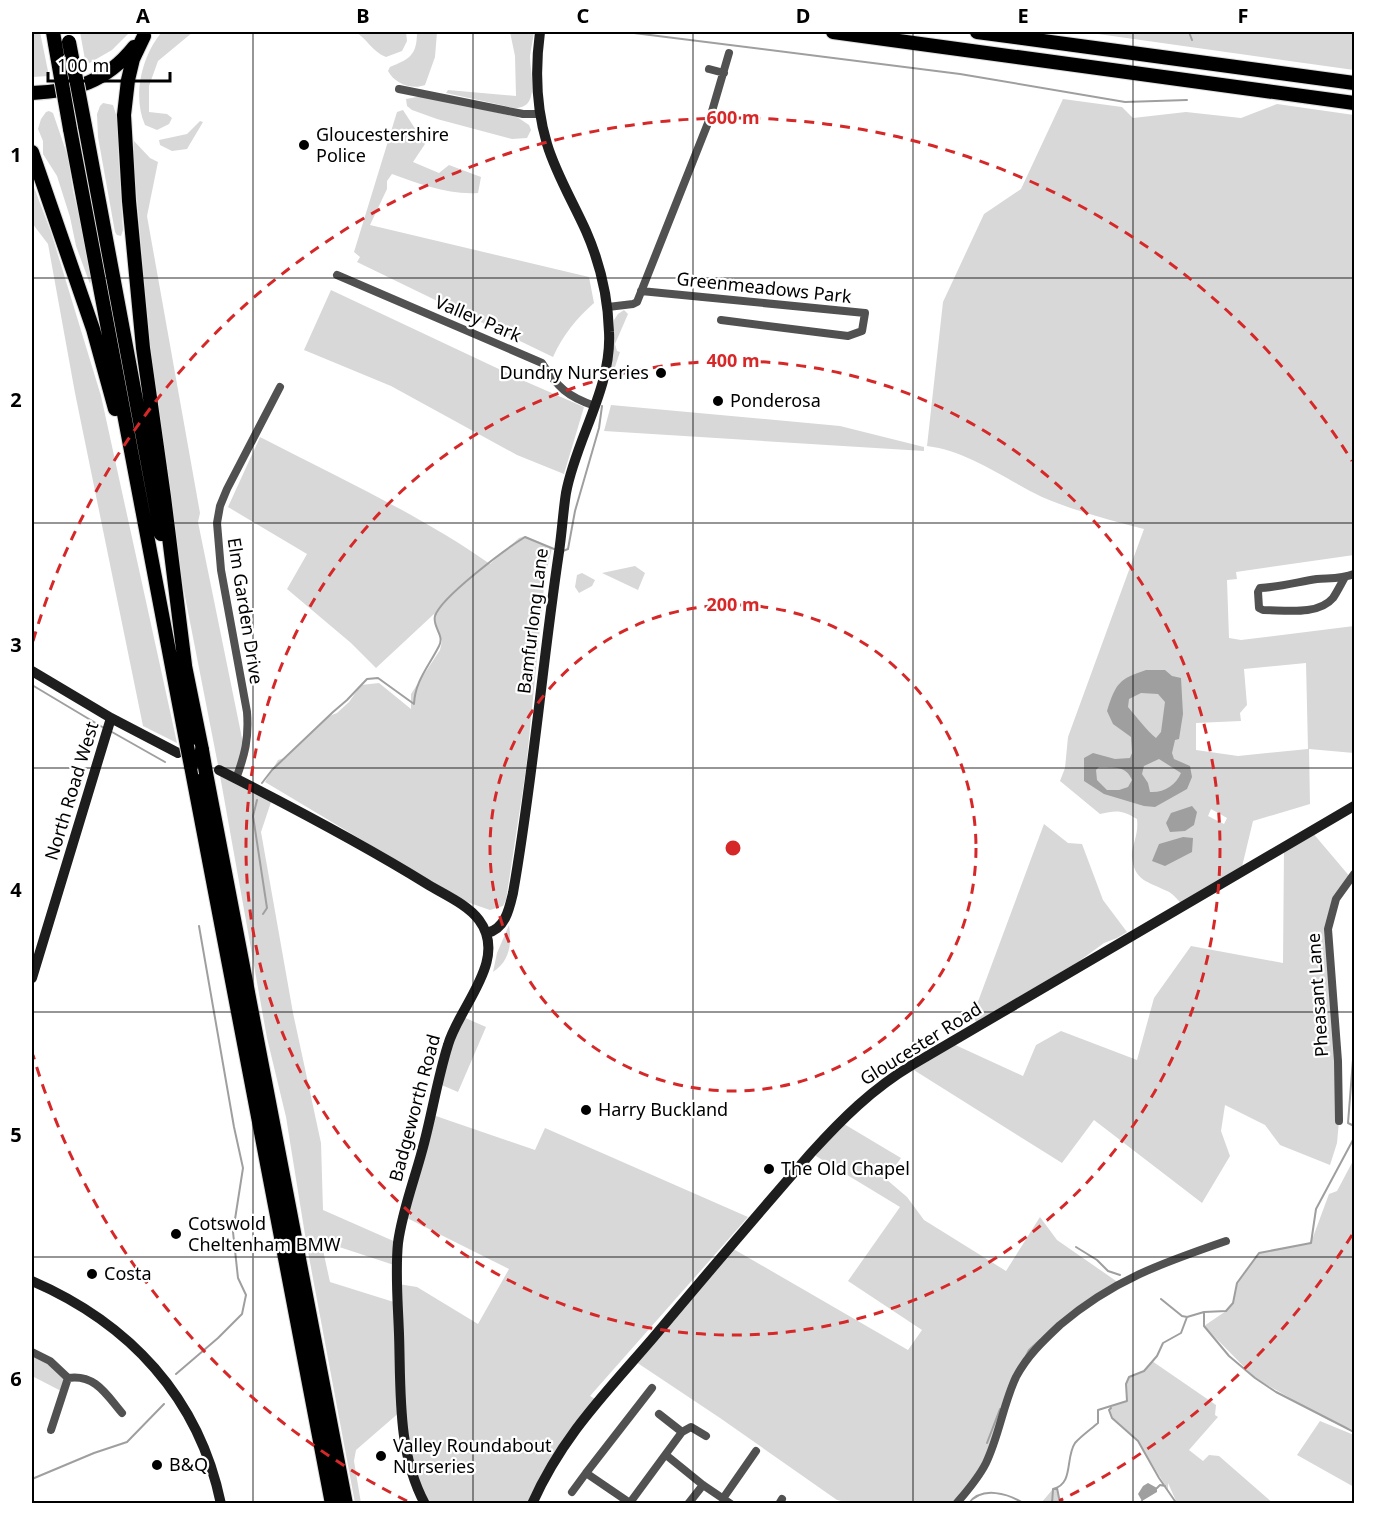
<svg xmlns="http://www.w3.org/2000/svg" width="1386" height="1535" font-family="'Noto Sans',sans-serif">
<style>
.green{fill:#d8d8d8;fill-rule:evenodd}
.water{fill:#9f9f9f;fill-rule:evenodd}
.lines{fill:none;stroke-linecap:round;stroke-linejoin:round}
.stream{stroke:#9f9f9f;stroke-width:2}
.highway-casing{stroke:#dbdbdb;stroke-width:16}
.street{stroke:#515151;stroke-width:8}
.secondary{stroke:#1e1e1e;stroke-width:10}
.highway{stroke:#000;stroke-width:14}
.highway-bridge-casing{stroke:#dbdbdb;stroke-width:16;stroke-linecap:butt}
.highway-bridge{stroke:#000;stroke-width:14}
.grid{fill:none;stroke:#000;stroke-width:1.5;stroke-opacity:0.55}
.ring{fill:none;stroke:#d62828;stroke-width:3;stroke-dasharray:10 8}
.poi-dot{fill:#000;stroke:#fff;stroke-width:2}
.labels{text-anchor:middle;stroke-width:4.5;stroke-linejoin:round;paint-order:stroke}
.poi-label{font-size:18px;fill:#000;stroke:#fff;text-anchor:start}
.street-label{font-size:18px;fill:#000;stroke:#fff}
.centre{fill:#d62828;stroke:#fff;stroke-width:3}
.ring-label{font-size:18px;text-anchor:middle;font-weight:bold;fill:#d62828;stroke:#fff;stroke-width:4.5;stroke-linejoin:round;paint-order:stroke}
.neatline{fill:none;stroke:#000;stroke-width:2}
.grid-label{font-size:20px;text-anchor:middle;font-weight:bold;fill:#000}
</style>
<rect width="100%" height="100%" fill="#fff"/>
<path class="green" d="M 32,32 L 40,32 L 49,76 L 32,77 Z
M 80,32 L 130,32 L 112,50 L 86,65 Z
M 162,32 L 193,32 L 158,61 L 149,86 L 149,112 L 167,114 L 172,118 L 169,124 L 157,130 L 145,125 C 132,96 142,55 162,32 Z
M 355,32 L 406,32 L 407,41 L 402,51 L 386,57 C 372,52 367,38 355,32 Z
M 417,32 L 437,32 L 435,57 L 425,85 C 412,90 395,84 388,71 L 390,67 C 409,59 417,56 417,32 Z
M 510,32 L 534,32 C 533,40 531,48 530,56 C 530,74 541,109 514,108 L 446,93 L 448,90 L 516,96 L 515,56 Z
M 1084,32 L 1354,32 L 1354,70 Z
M 422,96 L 517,117 L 529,125 L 531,130 L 527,138 L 512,139 L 437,119 L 412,110 L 407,106 L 406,99 Z
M 1063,99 L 1122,107 L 1133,118 L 1186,112 L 1241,118 L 1277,104 L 1354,115 L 1354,555 L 1236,572 L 1237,579 L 1227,580 L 1229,638 L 1241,640 L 1354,626 L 1354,753 L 1309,749 L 1310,804 L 1253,821 L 1240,875 L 1185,907 C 1179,902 1174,894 1167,891 C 1149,882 1134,881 1132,857 C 1131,845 1139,836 1137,819 C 1122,810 1117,810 1100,814 L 1060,781 L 1065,768 L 1068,737 L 1144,529 C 1110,520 1074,511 1042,497 C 1005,479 968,451 927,446 L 943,302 L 984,214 L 1021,189 ZM 1306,663 L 1308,749 L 1238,756 L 1196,750 L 1196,723 L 1241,721 L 1240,713 L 1247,705 L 1244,669 ZM 1211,809 L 1227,818 L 1224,824 L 1208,816 Z
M 103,103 L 113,105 L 119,124 L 118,150 L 123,230 L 121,236 L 117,235 L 115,232 L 98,137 L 97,114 L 100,106 Z
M 403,110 L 425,144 L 413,162 L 439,173 L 449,165 L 481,177 L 478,193 C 448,195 420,184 392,174 L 387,181 L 387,189 L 370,225 L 589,277 L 594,303 C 576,319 563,335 553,357 L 357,262 L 360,257 L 354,252 L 397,112 Z
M 49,111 L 53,113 L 68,157 L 73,191 L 93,274 L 90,284 L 76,246 L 70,217 L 57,176 L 43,154 L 43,141 L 38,129 L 41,119 L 46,112 Z
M 200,121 L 203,122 L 187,149 L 172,151 L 160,145 L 159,140 L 187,134 Z
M 134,141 L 150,158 L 158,162 L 147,216 L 200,513 L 198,522 L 245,753 L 236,779 L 273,796 L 261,832 L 293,1013 L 321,1143 L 323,1210 L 398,1243 L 397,1266 L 321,1241 L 330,1282 L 397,1303 L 398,1284 L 417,1287 L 478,1324 L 509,1269 L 403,1216 L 430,1114 L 535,1150 L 545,1128 L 748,1217 L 590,1396 L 597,1400 L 532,1503 L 425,1503 L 401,1411 L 356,1450 L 354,1461 L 361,1503 L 355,1503 L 306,1241 L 286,1117 L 267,1038 L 219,770 L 181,576 L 155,403 L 134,165 Z
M 32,182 L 51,232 L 101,396 L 177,743 L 143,726 L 75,393 L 48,244 L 32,223 Z
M 331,290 L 522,380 L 584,407 L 564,474 L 517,455 L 391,386 L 304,350 Z
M 624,310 L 628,314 L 615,344 L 617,351 L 620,352 L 613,373 L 611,369 L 614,320 L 618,314 Z
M 611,405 L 840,426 L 924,447 L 924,451 L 604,431 Z
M 260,437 C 337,477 419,514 490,564 L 519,538 L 525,536 L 552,548 L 545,577 L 526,769 L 506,900 L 503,906 L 490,910 L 464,901 L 265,782 L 278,760 L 287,757 L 327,717 L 337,713 L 349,702 L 361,685 L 379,683 L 411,709 L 411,694 L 440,650 L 442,641 L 437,631 L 434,614 L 376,668 L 351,643 L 287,589 L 307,554 L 228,507 Z
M 635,566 L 645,573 L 638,590 L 602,573 Z
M 582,573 L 595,580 L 592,586 L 579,593 L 575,587 L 577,575 Z
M 1044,824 L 1068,843 L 1082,844 L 1103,900 L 1127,932 L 1117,938 L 1104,943 L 1078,962 L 976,1022 L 973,1015 Z
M 1312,832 L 1351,878 L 1330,913 L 1339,1121 L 1337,1143 L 1330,1165 L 1280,1145 L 1265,1125 L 1225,1105 L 1221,1131 L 1230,1156 L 1202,1203 L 1094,1120 L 1062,1163 L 909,1067 L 951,1043 L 1023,1076 L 1036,1045 L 1061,1031 L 1137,1060 L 1154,998 L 1191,946 L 1283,963 L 1284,848 Z
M 509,925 C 512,943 510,961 493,972 L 497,953 Z
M 461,1016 L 486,1027 L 458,1092 L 437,1083 Z
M 839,1121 L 901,1158 L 886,1179 L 907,1197 L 924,1220 L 1006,1271 L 1040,1217 L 1057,1240 L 1119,1283 L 1081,1307 L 1022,1367 L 987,1462 L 956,1503 L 855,1504 L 837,1500 L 720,1418 L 633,1360 L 730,1247 L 908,1350 L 922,1330 L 848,1281 L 900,1207 L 811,1153 Z
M 1354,1159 L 1354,1430 L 1330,1421 L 1255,1378 L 1204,1326 L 1226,1311 L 1233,1303 L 1237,1283 L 1259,1253 L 1309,1243 L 1313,1237 L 1329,1194 L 1337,1191 Z
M 32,1352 L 68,1378 L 63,1392 L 32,1376 Z
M 1152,1361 L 1216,1405 L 1215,1415 L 1218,1417 L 1189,1450 L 1203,1461 L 1209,1455 L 1219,1456 L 1273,1503 L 1177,1503 L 1168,1483 L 1168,1490 L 1138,1441 L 1112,1418 L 1109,1410 L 1112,1406 L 1127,1401 L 1126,1384 L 1129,1377 L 1144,1371 Z
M 1320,1421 L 1354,1435 L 1354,1487 L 1297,1455 Z
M 1057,1488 L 1059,1498 L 1064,1503 L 1041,1503 L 1053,1489 Z"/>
<path class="water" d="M 1146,670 L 1165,670 L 1172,676 L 1181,678 L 1183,714 L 1179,739 L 1175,740 L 1172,753 L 1174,759 L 1190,766 L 1192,777 L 1187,789 L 1155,807 L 1144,806 L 1104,794 L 1084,781 L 1084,758 L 1093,753 L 1115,759 L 1130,758 L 1132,753 L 1131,737 L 1113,724 L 1107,711 C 1116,683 1119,679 1146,670 ZM 1141,693 L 1158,694 L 1165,702 L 1161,732 L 1156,738 C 1147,731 1136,716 1128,707 L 1129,699 ZM 1159,759 L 1181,773 C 1176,785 1164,793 1150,792 L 1148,783 L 1142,774 L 1144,766 ZM 1099,767 C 1113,768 1126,765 1132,780 L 1128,787 L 1119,790 L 1107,790 L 1097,780 L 1096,770 Z
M 1192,806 L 1197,812 L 1194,825 L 1185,831 L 1170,832 L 1166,823 L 1171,813 Z
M 1183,837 L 1193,838 L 1192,852 L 1165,866 L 1152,861 L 1159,844 Z
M 1148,1483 L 1157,1488 L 1157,1492 L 1142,1501 L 1138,1494 L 1143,1486 Z"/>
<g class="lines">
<path class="stream" d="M 626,32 L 960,74 L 1125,102 L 1187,100
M 1189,32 L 1192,40
M 563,551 L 568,549 L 575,511 L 599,428 L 602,406
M 32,685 L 104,728
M 112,732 L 165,762
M 262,783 L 272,770 L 333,712 L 347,700 L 367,679 L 378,678 L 414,704 C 415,681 429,666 439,646 C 445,635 432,627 435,616 C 441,597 507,548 525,537 L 554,549
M 257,800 L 253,816 L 267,908 L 263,914
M 1354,1047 L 1348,1123 L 1354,1126
M 1076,1247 L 1097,1260 L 1108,1271 L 1120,1275
M 1161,1299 L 1182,1316 L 1187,1317
M 1204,1312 L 1204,1326 L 1229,1356 L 1255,1378 L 1276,1392 L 1354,1432
M 1026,1356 L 1029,1350 L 1040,1340
M 176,1374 L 218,1338 L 242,1314 L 246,1295 L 238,1278 L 233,1232 L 243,1168 L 234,1127 L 199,926
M 1111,1408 L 1109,1410 L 1112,1418 L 1138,1441 L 1159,1478 L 1177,1504
M 987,1443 L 1000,1409
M 32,1479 L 94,1453 L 127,1442 L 164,1404
M 1057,1488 L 1059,1498 L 1064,1504
M 1157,1488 L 1160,1485 L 1165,1486
M 968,1504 C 982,1485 1009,1494 1025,1504
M 1052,1504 L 1053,1489 C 1074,1484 1065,1458 1075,1443 C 1081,1436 1091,1429 1098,1423 L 1098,1410 L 1127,1401 L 1126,1384 L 1129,1377 L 1144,1371 L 1157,1356 L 1163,1343 L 1181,1333 L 1187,1317 L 1204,1312 L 1226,1311 L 1233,1303 L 1237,1283 L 1259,1253 L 1311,1243 L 1316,1209 L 1354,1138
M 1139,1504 L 1142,1501"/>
<defs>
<path id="highway" d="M 53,32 L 55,44
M 833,32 L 1354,103
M 977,32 L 1354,83
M 144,36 L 133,59 L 128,80 L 124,115 L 129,201 L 143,348 L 164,497 L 185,665
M 32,93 C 75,91 106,82 134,47
M 85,126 L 161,534
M 70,129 L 187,746
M 32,152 L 93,329 L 115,409
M 183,656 L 202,750
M 191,766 L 332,1504
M 206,773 L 346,1504"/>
</defs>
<use href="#highway" class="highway-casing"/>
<path class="street" d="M 709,69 L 724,73
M 399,89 L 523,114 L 540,114
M 337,275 L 542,363 C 557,387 568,397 595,406
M 641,291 L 865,313 L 862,331 L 848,336 L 721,320
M 608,307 L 633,304 L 637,302 L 710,118 L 729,53
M 1345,577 C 1341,584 1337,592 1333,598 C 1318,616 1284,610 1263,610 L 1259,608 L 1258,592 L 1260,588 C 1280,587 1298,582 1317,579 C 1330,578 1342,579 1354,574
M 236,779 C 245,754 249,739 247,712 L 221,570 L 217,523 L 220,506 L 227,489 L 280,387
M 1339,1121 L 1338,1061 L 1328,929 L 1336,899 L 1354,874
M 32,1352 L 50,1361 L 68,1378
M 68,1378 C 95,1374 106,1394 122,1413
M 659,1414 L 682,1432
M 51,1430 L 68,1378
M 666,1455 L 703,1485 L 731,1504
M 572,1492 L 586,1473
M 724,1497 L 756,1451
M 630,1503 L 586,1473 L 652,1388
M 629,1504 L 682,1432 L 691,1427 L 706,1436
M 688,1504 L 703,1485
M 779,1504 L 782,1499
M 956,1504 C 967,1491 978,1479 986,1463 C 999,1436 1003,1405 1016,1377 C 1027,1356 1043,1341 1060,1325 C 1113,1280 1162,1263 1226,1241"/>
<path class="secondary" d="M 32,671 L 111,718 L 178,753
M 219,770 C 290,806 359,842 427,884 C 443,894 467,904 479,920 C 509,960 459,1006 448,1045 C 437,1080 432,1115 422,1151 C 414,1181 402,1212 398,1243 C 395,1273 398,1304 399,1334 C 401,1391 397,1452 425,1504
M 487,933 C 505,929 509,910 513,893 C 533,780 542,665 559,552 C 562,532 563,512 566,493 C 576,439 612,388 609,332 C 608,296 600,263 586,231 C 573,202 556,174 547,144 C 536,107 535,69 540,32
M 32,978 L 111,718
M 32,1281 C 129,1323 199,1397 221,1504
M 532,1504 C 563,1435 605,1394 653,1338 C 705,1276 758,1214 811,1153 C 842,1119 872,1089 912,1065 L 1354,806"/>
<use href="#highway" class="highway"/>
<defs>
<path id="highway-bridge" d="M 69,42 L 85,126
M 55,44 L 70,129
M 187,746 L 191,766
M 202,750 L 206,773"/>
</defs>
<use href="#highway-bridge" class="highway-bridge-casing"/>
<use href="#highway-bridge" class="highway-bridge"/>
</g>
<path class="grid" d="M 253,32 L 253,1504M 473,32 L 473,1504M 693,32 L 693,1504M 913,32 L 913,1504M 1133,32 L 1133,1504M 32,278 L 1354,278M 32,523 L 1354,523M 32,768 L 1354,768M 32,1012 L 1354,1012M 32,1257 L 1354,1257"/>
<g class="ring">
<circle cx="733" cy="848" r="243"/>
<circle cx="733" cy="848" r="487"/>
<path d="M1352 1235A730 730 0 0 1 1059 1501M407 1501A730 730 0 0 1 33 1055M33 641A730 730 0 0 1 1352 461"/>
</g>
<g class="poi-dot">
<circle cx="304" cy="145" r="6"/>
<circle cx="661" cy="373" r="6"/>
<circle cx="718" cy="401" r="6"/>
<circle cx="586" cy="1110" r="6"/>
<circle cx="769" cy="1169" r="6"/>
<circle cx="176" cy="1234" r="6"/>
<circle cx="92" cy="1274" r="6"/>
<circle cx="381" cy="1456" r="6"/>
<circle cx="157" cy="1465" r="6"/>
</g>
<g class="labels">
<g class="poi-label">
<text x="316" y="141">Gloucestershire<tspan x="316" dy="21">Police</tspan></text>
<text x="649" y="379" text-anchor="end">Dundry Nurseries</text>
<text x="730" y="407">Ponderosa</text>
<text x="598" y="1116">Harry Buckland</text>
<text x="781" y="1175">The Old Chapel</text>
<text x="188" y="1230">Cotswold<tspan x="188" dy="21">Cheltenham BMW</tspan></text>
<text x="104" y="1280">Costa</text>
<text x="393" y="1452">Valley Roundabout<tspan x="393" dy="21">Nurseries</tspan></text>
<text x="169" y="1471">B&amp;Q</text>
</g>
<g class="street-label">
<text transform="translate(764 288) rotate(6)" y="6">Greenmeadows Park</text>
<text transform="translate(478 319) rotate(23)" y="6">Valley Park</text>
<text transform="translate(245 611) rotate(81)" y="6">Elm Garden Drive</text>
<text transform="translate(533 621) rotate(-83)" y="6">Bamfurlong Lane</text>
<text transform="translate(72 791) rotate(-73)" y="6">North Road West</text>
<text transform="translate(1318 995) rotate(-94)" y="6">Pheasant Lane</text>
<text transform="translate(921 1044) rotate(-32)" y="6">Gloucester Road</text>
<text transform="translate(415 1108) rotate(-75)" y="6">Badgeworth Road</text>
</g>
</g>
<circle cx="733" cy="848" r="9" class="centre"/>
<g class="ring-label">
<text x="733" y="124">600 m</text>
<text x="733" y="367">400 m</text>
<text x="733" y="611">200 m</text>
</g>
<rect width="1386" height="1535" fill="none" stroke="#ffffff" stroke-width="66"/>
<path d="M48 72v9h122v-9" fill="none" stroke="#000000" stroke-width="3"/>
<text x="57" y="72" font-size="18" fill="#000000" stroke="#ffffff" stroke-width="4.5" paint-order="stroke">100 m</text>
<rect x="33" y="33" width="1320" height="1469" class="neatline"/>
<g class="grid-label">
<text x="143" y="23">A</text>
<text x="363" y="23">B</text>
<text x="583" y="23">C</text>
<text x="803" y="23">D</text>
<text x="1023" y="23">E</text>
<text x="1243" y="23">F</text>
<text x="16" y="162">1</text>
<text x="16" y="407">2</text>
<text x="16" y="652">3</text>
<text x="16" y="897">4</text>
<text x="16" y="1142">5</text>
<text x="16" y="1386">6</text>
</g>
</svg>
